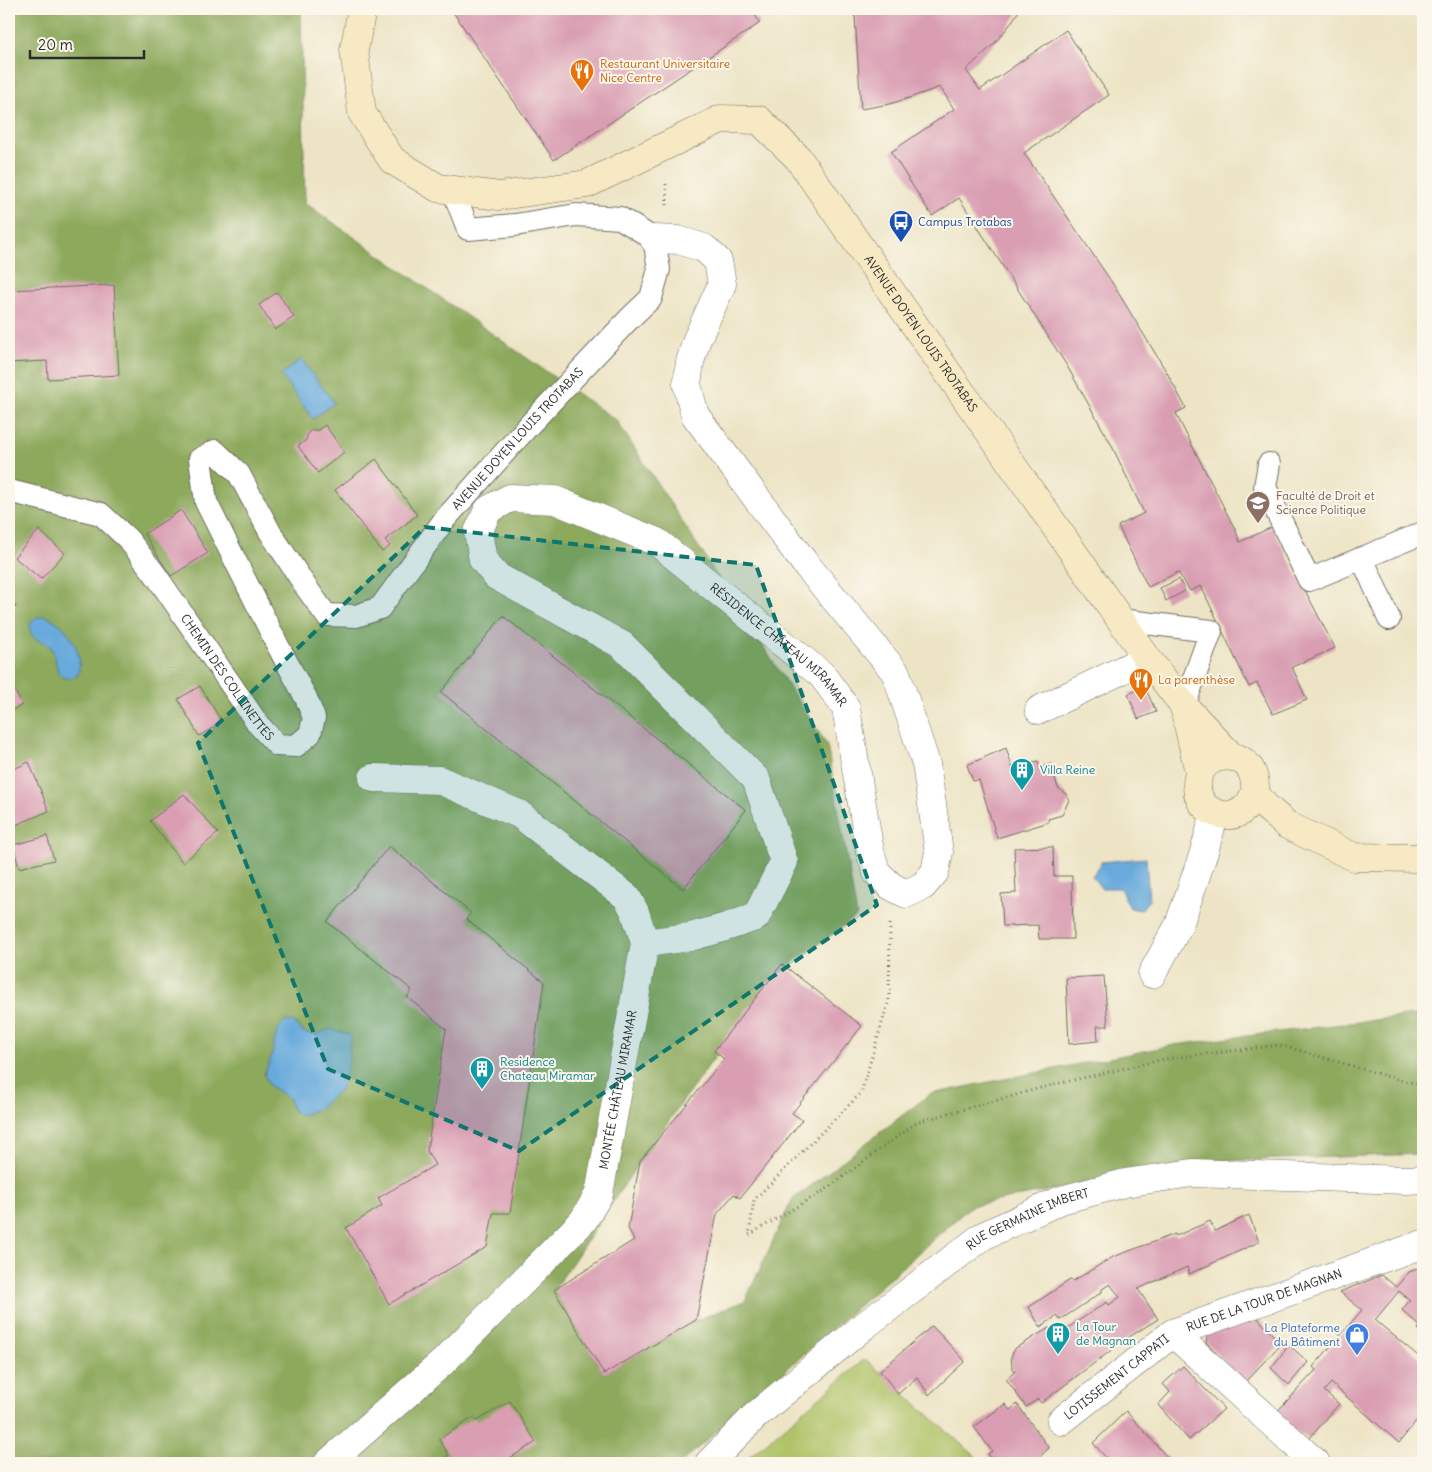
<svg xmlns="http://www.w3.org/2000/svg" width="1432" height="1472" font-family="Delius,sans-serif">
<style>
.green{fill:#b0c367;stroke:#6e7749}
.forest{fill:#8ca95c;stroke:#5c6a44}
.water{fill:#67aadc;stroke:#496a84}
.building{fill:#d99eb2}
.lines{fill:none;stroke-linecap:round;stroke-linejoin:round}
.lane-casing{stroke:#6f6c61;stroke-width:24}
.street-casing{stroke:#6f6c61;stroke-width:29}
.secondary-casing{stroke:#6f6c61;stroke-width:29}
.path{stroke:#6f6c61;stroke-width:3;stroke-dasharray:1 4;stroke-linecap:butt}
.lane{stroke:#fff;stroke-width:22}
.street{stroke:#fff;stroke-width:28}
.secondary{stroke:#f7e9c3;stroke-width:28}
.marked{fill:#0f766e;fill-opacity:0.2;stroke:#0f766e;stroke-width:4;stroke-dasharray:10 6;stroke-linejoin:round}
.labels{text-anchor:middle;stroke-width:4;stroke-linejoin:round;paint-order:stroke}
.food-label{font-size:12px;fill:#c56008;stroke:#fbf7ec;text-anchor:start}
.transit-label{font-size:12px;fill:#164399;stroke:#fbf7ec;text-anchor:start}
.street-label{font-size:12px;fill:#2b2b2b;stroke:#fbf7ec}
.education-label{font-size:12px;fill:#785e54;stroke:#fbf7ec;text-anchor:start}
.culture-label{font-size:12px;fill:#0d838f;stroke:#fbf7ec;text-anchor:start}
.shop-label{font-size:12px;fill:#366cbe;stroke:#fbf7ec;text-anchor:end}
</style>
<rect width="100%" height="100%" fill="#fbf7ec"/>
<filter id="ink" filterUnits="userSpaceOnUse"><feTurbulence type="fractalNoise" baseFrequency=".02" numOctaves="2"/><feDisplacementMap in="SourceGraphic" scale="10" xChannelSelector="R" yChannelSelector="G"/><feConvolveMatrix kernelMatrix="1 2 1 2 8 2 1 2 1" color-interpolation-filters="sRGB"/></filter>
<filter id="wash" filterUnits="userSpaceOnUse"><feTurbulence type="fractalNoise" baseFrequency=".0096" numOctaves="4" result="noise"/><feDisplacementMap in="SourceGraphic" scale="20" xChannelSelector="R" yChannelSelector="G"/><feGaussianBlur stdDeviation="1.12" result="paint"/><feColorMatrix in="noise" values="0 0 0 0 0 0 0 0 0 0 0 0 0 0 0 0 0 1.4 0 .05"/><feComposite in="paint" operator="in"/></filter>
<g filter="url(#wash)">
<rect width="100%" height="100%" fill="#ede4c5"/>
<path class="green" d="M 865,1359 L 983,1463 L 742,1463 Z"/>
<path class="forest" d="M 9,9 L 301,9 L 305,203 L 617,421 L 827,745 L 857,916 L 773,976 L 640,1161 L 554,1290 L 604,1374 L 696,1320 L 745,1301 L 792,1200 L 930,1094 L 1174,1045 L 1423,1014 L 1423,1154 L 1193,1162 L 971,1206 L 681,1463 L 9,1463 Z"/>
<path class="water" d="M 301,359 L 334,403 L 313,419 L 281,375 Z
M 43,616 C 66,620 87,655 77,676 C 51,685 60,661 51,648 C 47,642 40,642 35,638 C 28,633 28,622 36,618 C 38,617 41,617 43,616 Z
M 1146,858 L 1149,900 L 1141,910 L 1130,908 L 1120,888 L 1101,888 L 1092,876 L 1101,864 L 1101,862 Z
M 286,1021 L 293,1022 L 305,1033 L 315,1035 L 331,1029 L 350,1035 L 349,1062 L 341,1089 L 318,1109 L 300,1116 L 292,1110 L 289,1099 L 269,1085 L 264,1074 C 266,1069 269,1064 271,1058 C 276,1043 272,1033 286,1021 Z"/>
<g id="blocks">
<path class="building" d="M 451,9 L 751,9 L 760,23 L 554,160 Z
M 850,9 L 1020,9 L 1009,26 L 994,44 L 966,70 L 980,90 L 1066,30 L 1109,95 L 1024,153 L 1111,281 L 1166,371 L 1186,408 L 1176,413 L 1178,418 L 1236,531 L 1240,542 L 1272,527 L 1335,648 L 1292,667 L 1307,700 L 1273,714 L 1257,683 L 1249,687 L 1201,586 L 1190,591 L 1178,572 L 1148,587 L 1118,526 L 1144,513 L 1111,444 L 1067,366 L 959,198 L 932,216 L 891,152 L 954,109 L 940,87 L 912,97 L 890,104 L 861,109 L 855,17 Z
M 114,285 L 119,375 L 48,379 L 47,361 L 9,363 L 9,290 Z
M 277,292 L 294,317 L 275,330 L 259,305 Z
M 325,425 L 344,452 L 318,473 L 298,446 L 306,440 L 308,433 L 311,430 L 318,430 Z
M 376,459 L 417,515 L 385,540 L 390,546 L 382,552 L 335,490 Z
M 181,510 L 208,553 L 171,576 L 144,534 Z
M 39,530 L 65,553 L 41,579 L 14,557 Z
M 1179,579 L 1185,591 L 1166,601 L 1160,588 Z
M 9,595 L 16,607 L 9,611 Z
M 503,616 L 746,810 L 683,889 L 441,692 Z
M 9,679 L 22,705 L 9,712 Z
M 200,686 L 222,722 L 199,736 L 178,699 Z
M 1145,687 L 1156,712 L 1138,719 L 1128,694 Z
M 1006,748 L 1013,769 L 1038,761 L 1040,767 L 1051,764 L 1058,788 L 1066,794 L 1069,800 L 1062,815 L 1048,819 L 1049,822 L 997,838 L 979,780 L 973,781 L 967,765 Z
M 29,762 L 49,811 L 11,827 L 9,820 L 9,771 Z
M 184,794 L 218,833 L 183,863 L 150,821 Z
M 47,836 L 54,860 L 19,868 L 13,845 Z
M 389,846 L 471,913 L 466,919 L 544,982 L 510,1213 L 493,1213 L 487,1247 L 389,1304 L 346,1228 L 382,1206 L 378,1198 L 435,1165 L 427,1151 L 446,1029 L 407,997 L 412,990 L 327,922 Z
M 1053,847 L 1054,876 L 1072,876 L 1073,939 L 1039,939 L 1038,925 L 1003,926 L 1001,894 L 1016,893 L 1014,848 Z
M 782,964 L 862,1026 L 792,1113 L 802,1120 L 740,1198 L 734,1194 L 717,1214 L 696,1320 L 604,1374 L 554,1290 L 634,1240 L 628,1228 L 640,1161 L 724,1059 L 714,1051 Z
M 1104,976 L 1108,1026 L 1097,1026 L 1098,1041 L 1069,1044 L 1066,978 Z
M 1249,1215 L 1259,1242 L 1189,1274 L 1187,1267 L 1138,1289 L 1158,1319 L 1129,1337 L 1041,1403 L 1038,1399 L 1026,1407 L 1006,1379 L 1015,1372 L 1012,1366 L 1011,1357 L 1014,1349 L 1049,1328 L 1057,1335 L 1107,1302 L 1109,1305 L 1120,1297 L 1110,1284 L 1102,1289 L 1102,1292 L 1060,1320 L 1057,1316 L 1040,1327 L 1029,1307 L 1070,1280 L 1073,1281 L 1113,1257 L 1175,1234 L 1176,1236 L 1210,1221 L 1215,1231 Z
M 1420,1268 L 1423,1270 L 1423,1334 L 1418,1329 L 1420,1326 L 1402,1310 L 1410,1300 L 1399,1291 L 1375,1320 L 1423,1360 L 1423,1412 L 1399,1443 L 1331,1383 L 1324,1391 L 1339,1404 L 1309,1439 L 1272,1417 L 1316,1370 L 1313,1367 L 1362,1310 L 1340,1292 L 1382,1275 L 1396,1287 L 1409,1272 Z
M 1255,1315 L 1281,1344 L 1244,1383 L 1206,1342 L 1207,1336 Z
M 932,1326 L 965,1361 L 929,1395 L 917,1377 L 898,1394 L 880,1371 Z
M 1289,1345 L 1308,1362 L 1289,1385 L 1271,1368 Z
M 1183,1366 L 1224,1409 L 1189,1440 L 1158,1405 L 1170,1392 L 1163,1384 Z
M 510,1401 L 536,1442 L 502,1463 L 435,1463 L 449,1455 L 439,1439 L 474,1417 L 477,1421 Z
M 1005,1404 L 1010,1410 L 1017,1404 L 1049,1448 L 1033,1463 L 994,1463 L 988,1454 L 992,1451 L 974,1427 Z
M 1126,1411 L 1169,1459 L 1165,1463 L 1111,1463 L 1093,1443 Z"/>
</g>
</g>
<g filter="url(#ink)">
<use href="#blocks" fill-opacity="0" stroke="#6f6c61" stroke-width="1"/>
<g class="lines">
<defs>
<g id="lane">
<path d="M 1269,464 L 1265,487 L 1309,580 L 1423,533"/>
<path id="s1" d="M 9,491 L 101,514 L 128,539 L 155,574 L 258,724 L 277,745 L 296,746 L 310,734 L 314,718 L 306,698 L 278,646 L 206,502 L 200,459 L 215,451 L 239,474 L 270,532 L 306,587 L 326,615 L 356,616 L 380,608 L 445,519 L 531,423 L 629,319 L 651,298 L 659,269 L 654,239 L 620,218 L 576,215 L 515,225 L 468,229 L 453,190"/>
<path d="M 1362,558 L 1389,619"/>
<path d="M 1120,620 L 1211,631 L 1184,706"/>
</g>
<g id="street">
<path d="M 1039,710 L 1147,658"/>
<path id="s2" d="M 645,943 L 690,937 L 723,928 L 756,917 L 784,862 L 756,779 L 622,645 L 496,576 L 483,560 L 478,532 L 488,510 L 510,498 L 555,500 L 657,542 L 822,675 L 846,708 L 870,852 L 877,873 L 891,886 L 906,894 L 923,886 L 935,872 L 939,852 L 926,764 L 896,673 L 804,562 L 695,415 L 687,384 L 690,362 L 697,339 L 722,284 L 718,261 L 704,248 L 678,240 L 654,239"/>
<path d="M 1152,974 L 1179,925 L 1204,852 L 1215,813"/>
<path id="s3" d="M 1061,1421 L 1173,1333"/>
<path id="s4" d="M 328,1463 L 443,1362 L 583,1221 L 599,1194 L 645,943 L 635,912 L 627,897 L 519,814 L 439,780 L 373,778"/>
<path id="s5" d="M 709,1463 L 756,1415 L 864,1326 L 983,1236 L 1061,1200 L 1125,1183 L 1192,1173 L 1406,1180 L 1423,1179"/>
<path id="s6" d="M 1316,1463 L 1173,1333 L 1423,1244"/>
</g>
<g id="secondary">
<path id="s7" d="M 362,9 L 354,50 L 362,113 L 392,160 L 438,188 L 499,196 L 587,184 L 721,119 L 759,120 L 798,158 L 1147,658 L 1184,706 L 1231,756"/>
<path d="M 1184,707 L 1199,772"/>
<path d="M 1255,793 C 1252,798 1249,806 1244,809 C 1232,820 1212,815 1203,804 C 1199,799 1197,792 1197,786 C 1195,749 1259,742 1255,793 L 1265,806 L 1287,825 L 1354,857 L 1416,858 L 1423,856"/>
</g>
</defs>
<use href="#lane" class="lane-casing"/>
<use href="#street" class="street-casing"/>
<use href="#secondary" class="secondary-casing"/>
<path class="path" d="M 666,184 L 667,205
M 890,924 L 889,1000 L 861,1093 L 754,1200 L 749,1235 L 825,1190 L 917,1122 L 1052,1085 L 1165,1059 L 1280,1045 L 1400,1080 L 1423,1085"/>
<use href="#lane" class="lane"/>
<use href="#street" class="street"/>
<use href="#secondary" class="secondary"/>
</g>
</g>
<path class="marked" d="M 425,527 L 756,565 L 877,905 L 519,1151 L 328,1069 L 198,743 Z"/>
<defs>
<symbol id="restaurant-pin" viewBox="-11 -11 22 30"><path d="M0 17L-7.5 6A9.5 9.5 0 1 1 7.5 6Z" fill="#e8710a" stroke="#fbf7ec"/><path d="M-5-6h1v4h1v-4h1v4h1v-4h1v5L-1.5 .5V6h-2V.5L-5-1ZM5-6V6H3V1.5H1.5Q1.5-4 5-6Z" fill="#fff"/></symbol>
<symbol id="bus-pin" viewBox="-11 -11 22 30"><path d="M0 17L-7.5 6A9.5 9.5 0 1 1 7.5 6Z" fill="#1a4fb4" stroke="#fbf7ec"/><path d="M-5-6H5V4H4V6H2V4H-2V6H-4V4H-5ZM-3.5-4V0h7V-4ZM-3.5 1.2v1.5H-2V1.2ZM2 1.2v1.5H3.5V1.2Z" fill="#fff"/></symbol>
<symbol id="university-pin" viewBox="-11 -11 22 30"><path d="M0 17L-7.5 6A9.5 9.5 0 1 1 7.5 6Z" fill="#8d6e63" stroke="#fbf7ec"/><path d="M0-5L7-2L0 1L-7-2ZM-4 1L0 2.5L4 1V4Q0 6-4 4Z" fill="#fff"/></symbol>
<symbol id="building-pin" viewBox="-11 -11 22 30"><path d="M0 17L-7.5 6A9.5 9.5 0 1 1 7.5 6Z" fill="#0f9aa8" stroke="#fbf7ec"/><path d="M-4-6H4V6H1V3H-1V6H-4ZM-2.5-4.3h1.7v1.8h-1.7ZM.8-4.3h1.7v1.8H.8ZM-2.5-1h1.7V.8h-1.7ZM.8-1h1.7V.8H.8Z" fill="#fff"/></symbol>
<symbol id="shop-pin" viewBox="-11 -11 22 30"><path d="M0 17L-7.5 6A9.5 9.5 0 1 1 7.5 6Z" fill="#3f7fe0" stroke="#fbf7ec"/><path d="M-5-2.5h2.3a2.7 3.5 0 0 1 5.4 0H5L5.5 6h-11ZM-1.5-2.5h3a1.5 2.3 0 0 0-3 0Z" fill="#fff"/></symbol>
</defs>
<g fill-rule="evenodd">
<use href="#restaurant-pin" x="568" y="57" width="28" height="38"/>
<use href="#bus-pin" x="887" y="208" width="28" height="38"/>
<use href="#university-pin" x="1244" y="489" width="28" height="38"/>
<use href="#restaurant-pin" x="1127" y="666" width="28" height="38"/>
<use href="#building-pin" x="1008" y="756" width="28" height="38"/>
<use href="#building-pin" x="468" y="1055" width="28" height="38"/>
<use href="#building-pin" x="1044" y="1320" width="28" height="38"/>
<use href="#shop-pin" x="1343" y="1321" width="28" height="38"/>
</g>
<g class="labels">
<g class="food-label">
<text x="600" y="68">Restaurant Universitaire<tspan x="600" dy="14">Nice Centre</tspan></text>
<text x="1158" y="684">La parenthèse</text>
</g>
<g class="transit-label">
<text x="918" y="226">Campus Trotabas</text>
</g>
<g class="street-label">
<text dy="4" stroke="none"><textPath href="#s7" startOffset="821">AVENUE DOYEN LOUIS TROTABAS</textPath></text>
<text dy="4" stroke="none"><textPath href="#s1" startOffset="1215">AVENUE DOYEN LOUIS TROTABAS</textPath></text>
<text dy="4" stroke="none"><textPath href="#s2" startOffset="1010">RÉSIDENCE CHÂTEAU MIRAMAR</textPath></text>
<text dy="4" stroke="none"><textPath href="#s1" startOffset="302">CHEMIN DES COLLINETTES</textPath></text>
<text dy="4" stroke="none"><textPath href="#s4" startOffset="489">MONTÉE CHÂTEAU MIRAMAR</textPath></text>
<text dy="4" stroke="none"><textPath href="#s5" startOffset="404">RUE GERMAINE IMBERT</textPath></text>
<text dy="4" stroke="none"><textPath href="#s6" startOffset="290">RUE DE LA TOUR DE MAGNAN</textPath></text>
<text dy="4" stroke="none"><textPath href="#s3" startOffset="71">LOTISSEMENT CAPPATI</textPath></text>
</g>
<g class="education-label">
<text x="1276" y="500">Faculté de Droit et<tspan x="1276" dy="14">Science Politique</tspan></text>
</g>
<g class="culture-label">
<text x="1040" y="774">Villa Reine</text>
<text x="500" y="1066">Residence<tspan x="500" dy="14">Chateau Miramar</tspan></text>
<text x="1076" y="1331">La Tour<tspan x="1076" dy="14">de Magnan</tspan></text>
</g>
<g class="shop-label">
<text x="1340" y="1332">La Plateforme<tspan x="1340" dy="14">du Bâtiment</tspan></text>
</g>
</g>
<rect width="1432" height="1472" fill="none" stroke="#fbf7ec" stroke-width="30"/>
<path d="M30 50v8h114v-8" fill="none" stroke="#2b2b2b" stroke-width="2.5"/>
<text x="38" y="50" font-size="15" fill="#2b2b2b" stroke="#fbf7ec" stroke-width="4" paint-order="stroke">20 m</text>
</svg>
